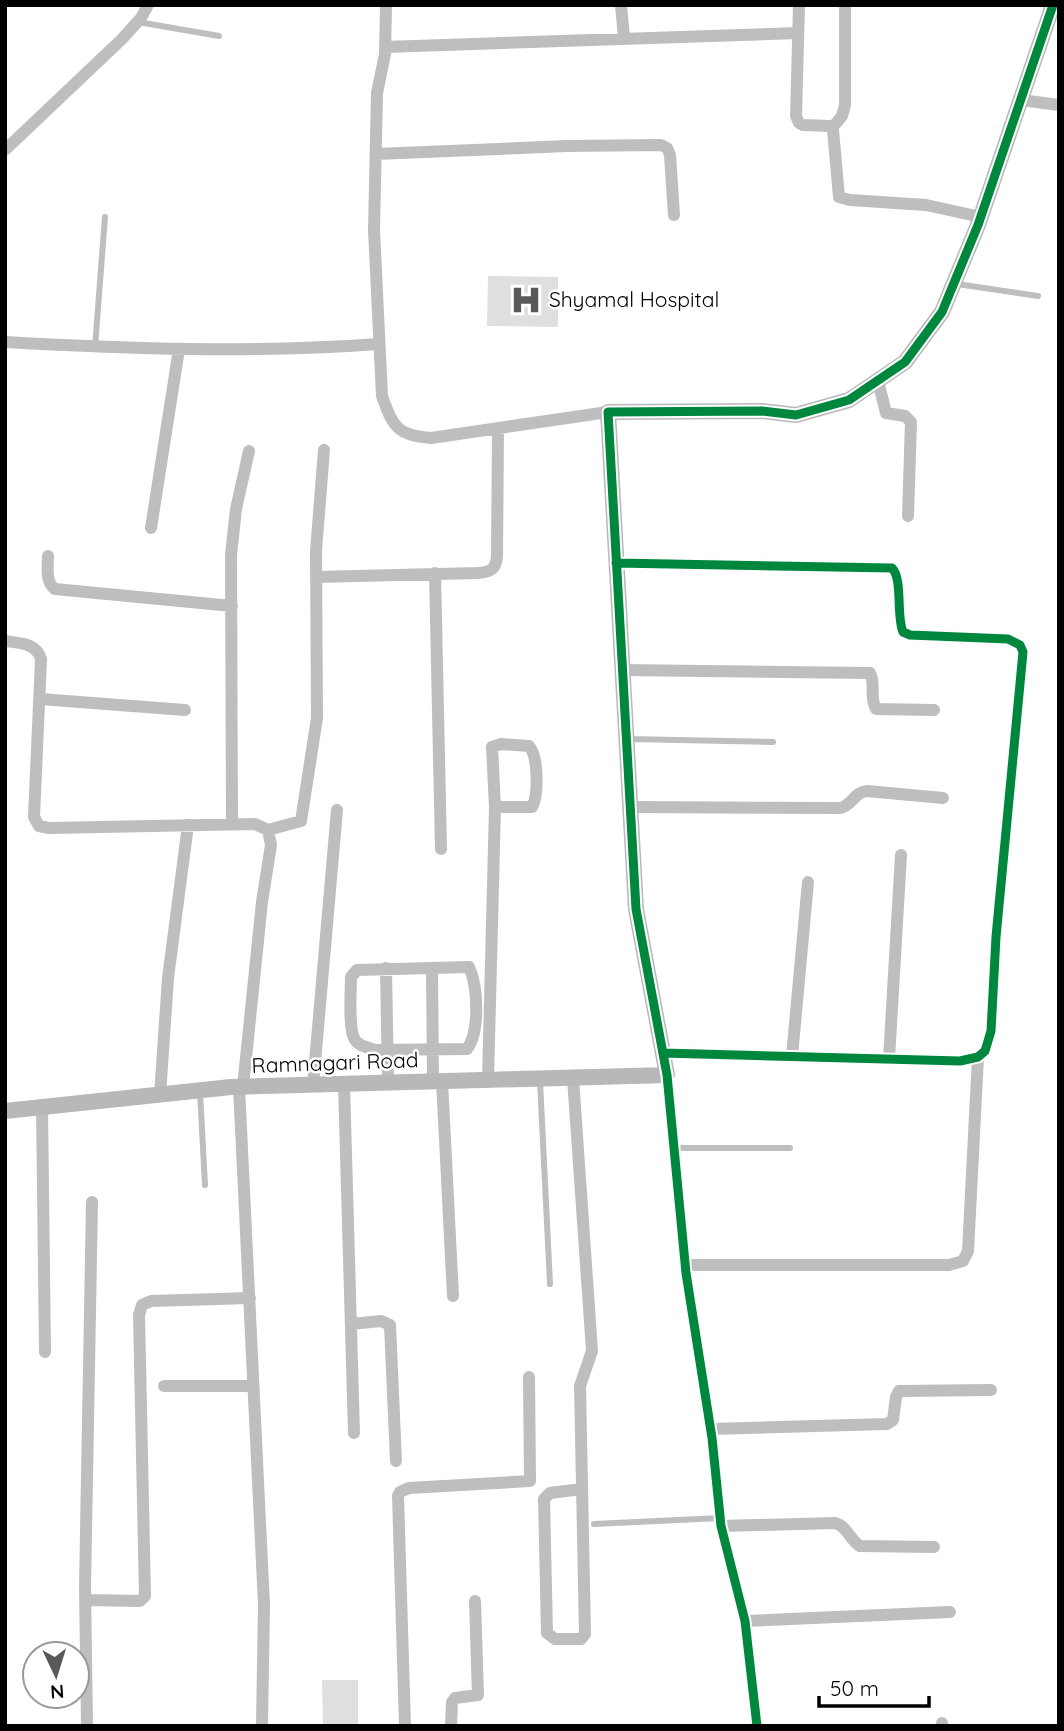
<svg xmlns="http://www.w3.org/2000/svg" width="1064" height="1731" font-family="Quicksand,sans-serif">
<style>
.building{fill:#dfdfdf}
.lines{fill:none;stroke-linecap:round;stroke-linejoin:round}
.lane{stroke:#bebebe;stroke-width:6}
.street{stroke:#bebebe;stroke-width:12}
.secondary{stroke:#b8b8b8;stroke-width:16}
.cycleway-casing{stroke:#fff;stroke-width:13}
.cycleway{stroke:#00873e;stroke-width:9}
.labels{text-anchor:middle;stroke-width:5;stroke-linejoin:round;paint-order:stroke}
.poi-label{font-size:21px;fill:#000;stroke:#fff;text-anchor:start}
.street-label{font-size:21px;fill:#000;stroke:#fff}
</style>
<rect width="100%" height="100%" fill="#fff"/>
<path class="building" d="M 488,276 L 558,277 L 558,327 L 487,326 Z
M 322,1680 L 358,1680 L 358,1726 L 323,1726 Z"/>
<g class="lines">
<path class="lane" d="M 138,22 L 219,36
M 957,284 L 1038,296
M 95,347 L 105,217
M 628,739 L 773,742
M 540,1081 L 550,1284
M 200,1092 L 205,1185
M 674,1148 L 790,1148
M 594,1524 L 720,1518"/>
<path class="street" d="M 386,5 L 385,54 L 377,93 L 374,230 L 382,396 C 393,427 397,435 431,438 L 608,412
M 621,5 L 624,38
M 799,5 L 796,116 L 799,123 L 803,125 L 830,126 L 833,130 L 839,197 L 850,200 L 926,205 L 981,217
M 385,47 L 798,33
M 1021,100 L 1059,105
M 832,128 L 842,116 L 845,105 L 845,5
M 5,150 L 122,39 L 141,18 L 148,5
M 376,154 L 567,146 L 661,145 L 667,148 L 670,155 L 674,215
M 5,342 C 130,349 254,353 378,344
M 878,381 L 886,413 L 905,416 L 911,422 L 908,516
M 151,528 L 179,349
M 48,556 C 48,567 45,582 55,589 L 232,606
M 616,563 L 892,568 C 903,579 896,616 903,632 L 910,635 L 1008,639 L 1020,645 L 1023,652 L 996,937 L 991,1031 L 985,1051 L 978,1057 L 960,1061 L 663,1053
M 435,573 L 441,849
M 316,577 L 478,573 C 491,572 496,569 497,556 L 498,428
M 5,641 C 20,643 36,643 41,659 L 34,817 L 39,826 L 49,828 L 255,824 L 268,830 L 271,845 L 262,902 L 243,1087
M 622,670 L 870,673 C 876,684 869,697 876,709 L 934,710
M 40,699 L 185,710
M 630,807 L 840,808 C 852,806 854,792 867,791 L 943,798
M 232,824 L 231,555 L 236,509 L 249,451
M 268,830 L 301,821 L 317,718 L 316,551 L 324,450
M 469,967 C 478,986 480,1032 467,1049 L 376,1050 C 369,1048 359,1046 355,1040 C 348,1030 351,991 351,977 L 357,970 Z
M 386,968 L 388,1083
M 432,969 L 433,1081
M 792,1056 L 808,882
M 889,1059 L 901,855
M 667,1075 L 686,1273 L 712,1438 L 721,1526 L 745,1621 L 757,1726
M 573,1078 L 592,1351 L 580,1386 L 585,1634 L 581,1639 L 555,1639 L 547,1633 L 544,1499 L 550,1493 L 581,1489
M 488,1080 L 495,807 L 492,747 L 501,744 L 529,746 C 538,755 539,795 532,807 L 495,807
M 442,1081 L 453,1296
M 344,1084 L 354,1433
M 313,1085 L 337,810
M 239,1087 L 264,1605 L 262,1726
M 160,1095 L 168,978 L 188,825
M 42,1107 L 45,1352
M 685,1265 L 949,1265 L 963,1261 L 968,1251 L 978,1057
M 351,1324 L 381,1321 L 390,1325 L 396,1461
M 164,1386 L 253,1386
M 711,1429 L 887,1424 L 893,1420 L 896,1397 L 899,1391 L 991,1390
M 721,1526 L 835,1523 C 847,1526 850,1540 860,1546 L 934,1547
M 86,1600 L 140,1601 L 145,1596 L 139,1315 L 142,1305 L 151,1301 L 250,1298
M 745,1621 L 950,1612
M 942,1723 L 942,1726
M 87,1726 L 85,1587 L 92,1202
M 405,1726 L 398,1496 L 400,1492 L 409,1488 L 530,1481 L 529,1377
M 451,1726 L 452,1702 L 455,1698 L 478,1695 L 475,1601"/>
<path class="secondary" d="M 5,1111 L 231,1087 L 667,1075 L 636,909 L 608,412 L 762,411 L 796,415 L 849,400 L 905,362 L 942,312 L 978,225 L 1053,5"/>
<defs>
<path id="cycleway" d="M 616,563 L 892,568 C 903,579 896,616 903,632 L 910,635 L 1008,639 L 1020,645 L 1023,652 L 996,937 L 991,1031 L 985,1051 L 978,1057 L 960,1061 L 663,1053
M 757,1726 L 745,1621 L 721,1526 L 712,1438 L 686,1273 L 667,1075 L 636,909 L 608,412 L 762,411 L 796,415 L 849,400 L 905,362 L 942,312 L 978,225 L 1053,5"/>
</defs>
<use href="#cycleway" class="cycleway-casing"/>
<use href="#cycleway" class="cycleway"/>
</g>
<defs>
<symbol id="hospital-bare" viewBox="-9 -9 18 18"><path d="M-5-5h3v3.5h4V-5h3V5h-3V1.5h-4V5h-3Z" fill="#595959" stroke="#fff" stroke-width="2.5" paint-order="stroke"/></symbol>
</defs>
<g fill-rule="evenodd">
<use href="#hospital-bare" x="504" y="278" width="44" height="44"/>
</g>
<g class="labels">
<g class="poi-label">
<text x="549" y="307">Shyamal Hospital</text>
</g>
<g class="street-label">
<text transform="translate(335 1063) rotate(-2)" y="7">Ramnagari Road</text>
</g>
</g>
<rect width="1064" height="1731" fill="none" stroke="#000000" stroke-width="14"/>
<g transform="translate(56 1675) rotate(176)"><circle r="33" fill="#ffffff" stroke="#999999" stroke-width="2"/>
<path d="M0-5L12 26L0 18L-12 26Z" fill="#595959"/>
<text y="-10" font-size="19" font-weight="bold" text-anchor="middle" fill="#000000">N</text>
</g>
<path d="M819 1696v10h110v-10" fill="none" stroke="#000000" stroke-width="3.5"/>
<text x="830" y="1696" font-size="21" fill="#000000" stroke="#ffffff" stroke-width="5" paint-order="stroke">50 m</text>
</svg>
